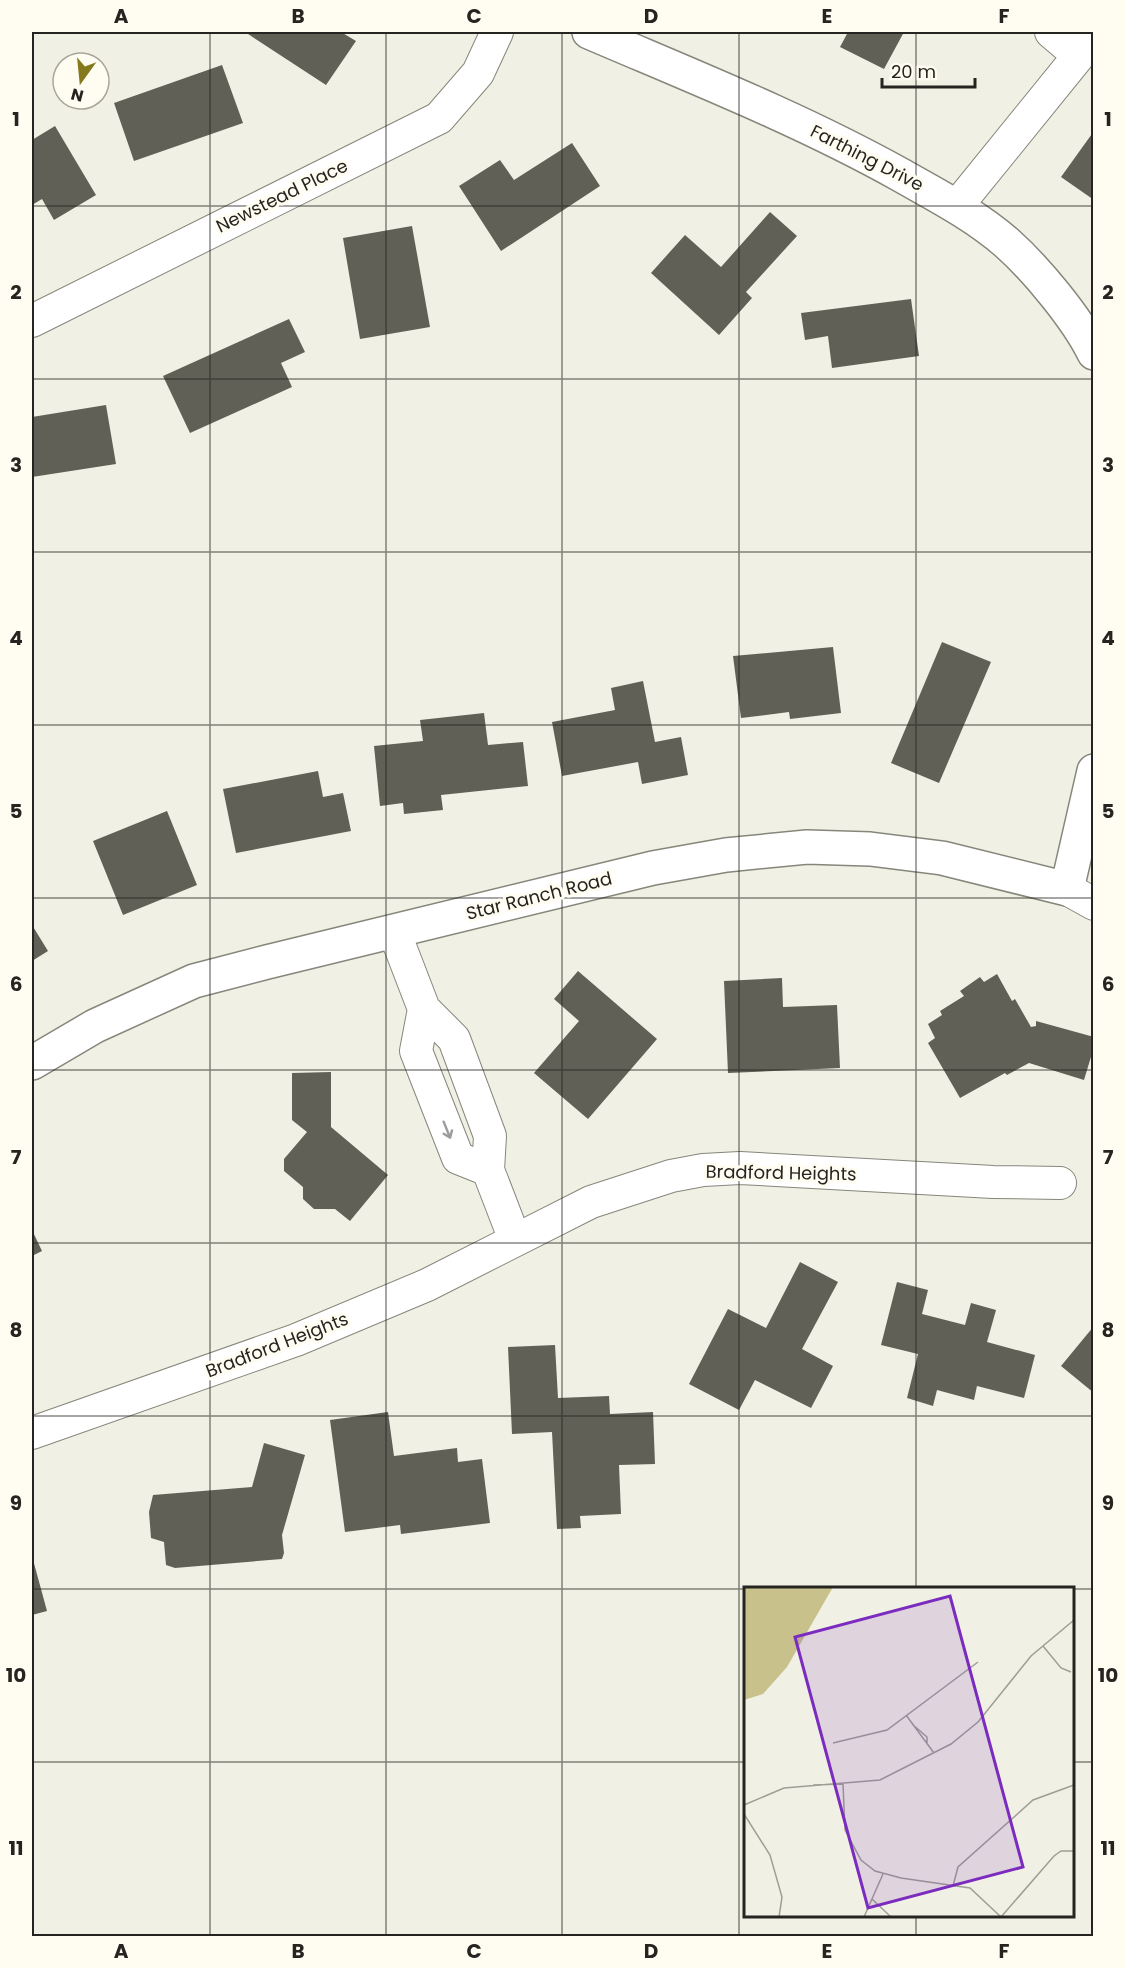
<svg xmlns="http://www.w3.org/2000/svg" width="1125" height="1968" font-family="Poppins,sans-serif">
<style>
.building{fill:#616056}
.lines{fill:none;stroke-linecap:round;stroke-linejoin:round}
.street-casing{stroke:#87867b;stroke-width:34}
.secondary-casing{stroke:#87867b;stroke-width:36}
.street{stroke:#fff;stroke-width:32}
.secondary{stroke:#fff;stroke-width:33}
.oneway{stroke:#9d9c9b}
.grid{fill:none;stroke:#252420;stroke-width:1.5;stroke-opacity:0.55}
.labels{text-anchor:middle;stroke-width:6;stroke-linejoin:round;paint-order:stroke}
.street-label{font-size:18px;fill:#252420;stroke:#fffdf1}
.inset-road{fill:none;stroke:#9f9e96;stroke-width:1.5}
.view{fill:#7b2cbf;fill-opacity:0.15;stroke:#7b2cbf;stroke-width:3}
.inset-edge{fill:none;stroke:#252420;stroke-width:3}
.neatline{fill:none;stroke:#252420;stroke-width:2}
.grid-label{font-size:20px;text-anchor:middle;font-weight:bold;fill:#252420}
</style>
<rect width="100%" height="100%" fill="#f1f0e4"/>
<path class="building" d="M 245,32 L 341,32 L 356,41 L 326,85 Z
M 848,32 L 904,32 L 884,69 L 840,47 Z
M 222,65 L 243,123 L 134,161 L 114,103 Z
M 55,126 L 96,195 L 54,220 L 42,199 L 32,205 L 32,140 Z
M 1094,131 L 1094,200 L 1061,177 Z
M 572,143 L 600,186 L 501,251 L 459,186 L 500,160 L 514,180 Z
M 770,212 L 797,236 L 746,292 L 752,298 L 719,335 L 651,273 L 685,235 L 721,267 Z
M 412,226 L 430,327 L 360,339 L 343,238 Z
M 911,299 L 919,356 L 832,368 L 828,336 L 805,340 L 801,313 Z
M 289,319 L 305,352 L 281,363 L 292,387 L 190,433 L 163,376 Z
M 106,405 L 116,464 L 32,477 L 32,417 Z
M 942,642 L 991,662 L 939,783 L 891,763 Z
M 833,647 L 841,713 L 790,719 L 789,712 L 741,718 L 733,656 Z
M 643,681 L 655,742 L 681,737 L 688,775 L 642,784 L 638,762 L 562,776 L 552,722 L 615,710 L 611,688 Z
M 484,713 L 488,745 L 523,742 L 528,786 L 441,795 L 443,810 L 404,814 L 403,803 L 380,806 L 374,746 L 423,741 L 420,720 Z
M 318,771 L 323,797 L 343,793 L 351,831 L 236,853 L 223,789 Z
M 167,811 L 197,885 L 123,915 L 93,841 Z
M 32,925 L 48,951 L 32,961 Z
M 578,971 L 657,1039 L 588,1119 L 534,1073 L 579,1021 L 554,999 Z
M 997,974 L 1012,1001 L 1015,999 L 1031,1027 L 1036,1026 L 1036,1021 L 1094,1037 L 1094,1047 L 1084,1080 L 1029,1063 L 1007,1075 L 1005,1073 L 960,1098 L 928,1043 L 935,1038 L 928,1024 L 942,1015 L 940,1011 L 964,996 L 960,991 L 980,977 L 984,982 Z
M 782,978 L 783,1007 L 837,1005 L 840,1068 L 728,1073 L 724,981 Z
M 331,1072 L 331,1127 L 388,1175 L 350,1221 L 335,1209 L 314,1209 L 303,1199 L 303,1187 L 284,1171 L 284,1159 L 307,1132 L 292,1120 L 292,1073 Z
M 32,1230 L 42,1251 L 32,1256 Z
M 800,1262 L 838,1282 L 802,1349 L 833,1366 L 811,1408 L 755,1380 L 739,1410 L 689,1384 L 728,1309 L 766,1328 Z
M 897,1282 L 928,1290 L 922,1314 L 965,1325 L 971,1303 L 996,1310 L 987,1342 L 1035,1355 L 1024,1398 L 977,1386 L 974,1400 L 937,1390 L 933,1406 L 907,1398 L 918,1354 L 881,1345 Z
M 1094,1326 L 1094,1393 L 1061,1366 Z
M 555,1345 L 558,1398 L 609,1396 L 610,1414 L 653,1412 L 655,1464 L 619,1465 L 621,1514 L 580,1516 L 581,1528 L 557,1529 L 552,1432 L 512,1434 L 508,1347 Z
M 388,1412 L 394,1456 L 457,1448 L 458,1462 L 482,1459 L 490,1523 L 401,1534 L 400,1525 L 345,1532 L 330,1420 Z
M 264,1443 L 305,1455 L 282,1535 L 284,1553 L 282,1559 L 175,1568 L 166,1565 L 164,1542 L 151,1538 L 149,1512 L 153,1495 L 252,1487 Z
M 32,1556 L 47,1611 L 32,1615 Z"/>
<g class="lines">
<defs>
<path id="street" d="M 1051,32 L 1078,55
M 957,206 L 1094,37
M 32,321 L 439,118 L 478,73 L 497,32
M 1067,889 L 1094,904
M 394,931 L 424,1009 L 454,1039 L 490,1136 L 488,1170 L 515,1240
M 424,1009 L 416,1051 L 458,1158 L 488,1170
M 32,1433 L 296,1340 L 427,1285 L 591,1202 L 671,1176 L 703,1170 L 740,1168 L 993,1182 L 1060,1183"/>
<path id="secondary" d="M 589,32 C 694,77 800,119 899,174 C 936,195 975,215 1007,243 C 1036,269 1077,318 1094,353
M 32,1063 L 95,1026 L 194,981 L 267,962 L 653,868 L 726,855 L 807,847 L 870,849 L 942,858 L 1067,889 L 1094,771"/>
</defs>
<use href="#street" class="street-casing"/>
<use href="#secondary" class="secondary-casing"/>
<use href="#street" class="street"/>
<use href="#secondary" class="secondary"/>
</g>
<defs><path id="oneway-shaft" d="M-6 0H5M1.5-3L5.5 0L1.5 3" fill="none" stroke-width="1.6" stroke-linecap="round" stroke-linejoin="round" transform="scale(1.5)"/></defs>
<use class="oneway" href="#oneway-shaft" transform="translate(447 1130) rotate(68)"/>
<path class="grid" d="M 210,32 L 210,1936M 386,32 L 386,1936M 562,32 L 562,1936M 739,32 L 739,1936M 916,32 L 916,1588M 32,206 L 1094,206M 32,379 L 1094,379M 32,552 L 1094,552M 32,725 L 1094,725M 32,898 L 1094,898M 32,1070 L 1094,1070M 32,1243 L 1094,1243M 32,1416 L 1094,1416M 32,1589 L 746,1589M 1072,1589 L 1094,1589M 32,1762 L 746,1762M 1072,1762 L 1094,1762M 916,1916 L 916,1936"/>
<g class="labels">
<g class="street-label">
<text transform="translate(867 158) rotate(27)" y="6">Farthing Drive</text>
<text transform="translate(282 196) rotate(-26)" y="6">Newstead Place</text>
<text transform="translate(539 896) rotate(-14)" y="6">Star Ranch Road</text>
<text transform="translate(781 1173) rotate(1)" y="6">Bradford Heights</text>
<text transform="translate(277 1345) rotate(-21)" y="6">Bradford Heights</text>
</g>
</g>
<g transform="translate(744 1587)">
<rect width="330" height="330" fill="#f1f0e4"/>
<path d="M 0,0 L 89,0 L 43,80 L 19,107 L 0,113 Z" fill="#c8c18b"/>
<path class="inset-road" d="M 299,59 L 317,81 L 327,85M 162,128 L 190,166M 168,137 L 183,150 L 183,156M 89,156 L 143,143 L 234,75M 99,197 L 101,243 L 117,273 L 131,284 L 157,291 L 226,301 L 257,330M 69,198 L 99,197M 0,218 L 40,201 L 136,193 L 207,157 L 234,135 L 287,69 L 330,33M 0,227 L 26,268 L 38,310 L 35,330M 209,299 L 214,280 L 289,213 L 330,198M 128,312 L 147,330M 120,330 L 139,287M 257,330 L 310,269 L 317,264 L 330,264"/>
<path class="view" d="M 206,9 L 279,280 L 124,321 L 51,50 Z"/>
<rect width="330" height="330" class="inset-edge"/>
</g>
<rect width="1125" height="1968" fill="none" stroke="#fffdf1" stroke-width="66"/>
<g transform="translate(81 81) rotate(195)"><circle r="28" fill="#fffdf1" stroke="#a8a69d" stroke-width="1.5"/>
<path d="M0-4.5L10 22L0 15L-10 22Z" fill="#85791e"/>
<text y="-9" font-size="16" font-weight="bold" text-anchor="middle" fill="#252420">N</text>
</g>
<path d="M882 78v9h93v-9" fill="none" stroke="#252420" stroke-width="3"/>
<text x="891" y="78" font-size="18" fill="#252420" stroke="#fffdf1" stroke-width="4.5" paint-order="stroke">20 m</text>
<rect x="33" y="33" width="1059" height="1902" class="neatline"/>
<g class="grid-label">
<text x="121" y="23">A</text>
<text x="298" y="23">B</text>
<text x="474" y="23">C</text>
<text x="651" y="23">D</text>
<text x="827" y="23">E</text>
<text x="1004" y="23">F</text>
<text x="16" y="126">1</text>
<text x="1108" y="126">1</text>
<text x="16" y="299">2</text>
<text x="1108" y="299">2</text>
<text x="16" y="472">3</text>
<text x="1108" y="472">3</text>
<text x="16" y="645">4</text>
<text x="1108" y="645">4</text>
<text x="16" y="818">5</text>
<text x="1108" y="818">5</text>
<text x="16" y="991">6</text>
<text x="1108" y="991">6</text>
<text x="16" y="1164">7</text>
<text x="1108" y="1164">7</text>
<text x="16" y="1337">8</text>
<text x="1108" y="1337">8</text>
<text x="16" y="1510">9</text>
<text x="1108" y="1510">9</text>
<text x="16" y="1682">10</text>
<text x="1108" y="1682">10</text>
<text x="16" y="1855">11</text>
<text x="1108" y="1855">11</text>
<text x="121" y="1958">A</text>
<text x="298" y="1958">B</text>
<text x="474" y="1958">C</text>
<text x="651" y="1958">D</text>
<text x="827" y="1958">E</text>
<text x="1004" y="1958">F</text>
</g>
</svg>
